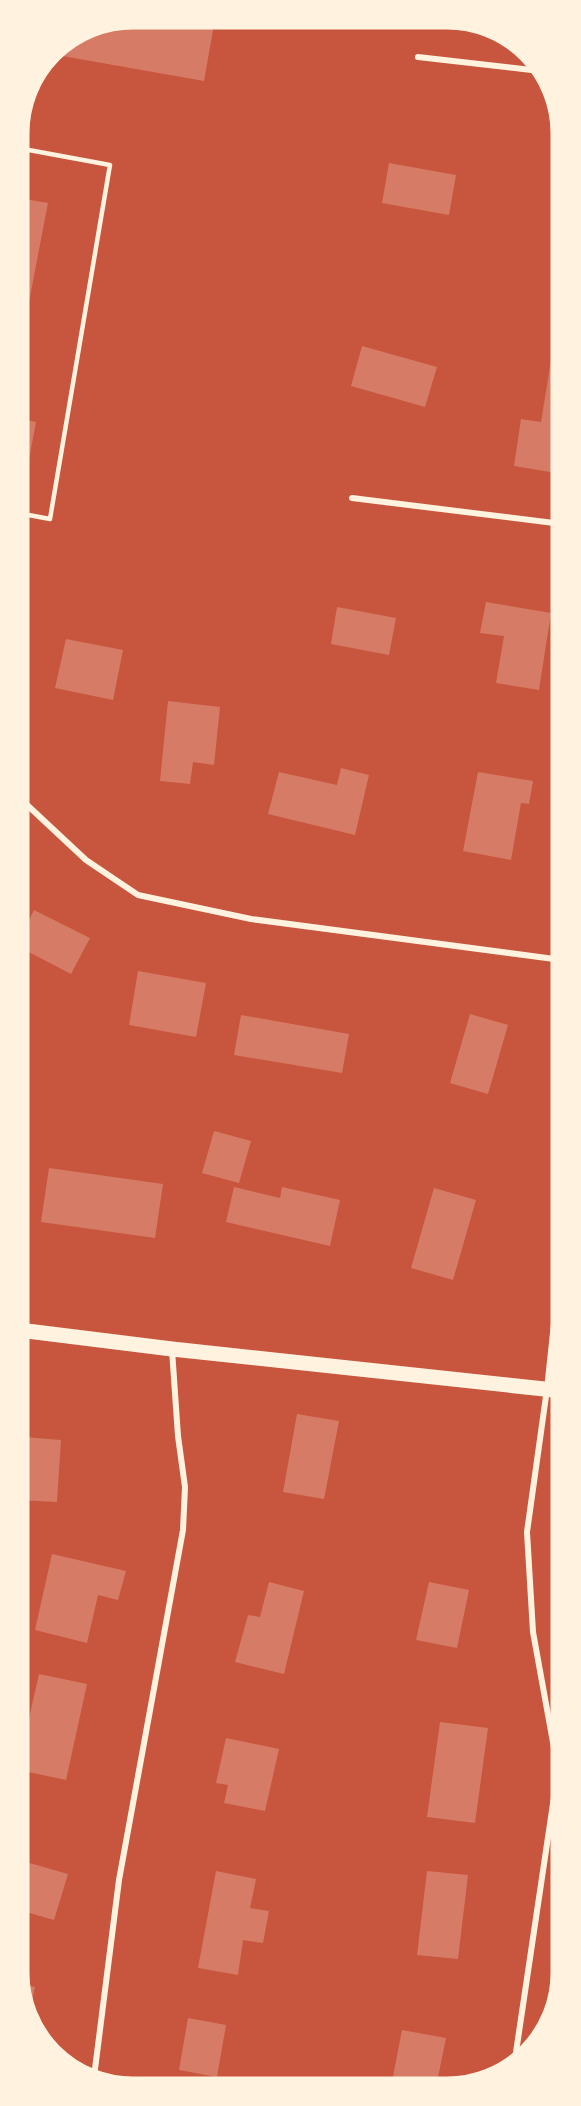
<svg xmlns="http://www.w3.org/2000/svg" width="581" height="2106" font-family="'IBM Plex Sans',sans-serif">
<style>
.building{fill:#d67c66}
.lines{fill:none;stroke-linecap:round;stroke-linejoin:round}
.service{stroke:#fff3e0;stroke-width:4.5}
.minor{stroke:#fff3e0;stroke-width:6}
.primary{stroke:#fff3e0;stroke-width:15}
.rim{fill:none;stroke:#fff3e0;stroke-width:3}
</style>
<rect width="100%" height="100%" fill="#c8553d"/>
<path class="building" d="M 133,18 L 215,19 L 204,81 L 51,54 L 89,27 Z
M 389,163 L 456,175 L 449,215 L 382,203 Z
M 18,198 L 48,203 L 19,354 L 18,354 Z
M 561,225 L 562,225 L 562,268 L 553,266 Z
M 362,346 L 437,367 L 425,407 L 351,386 Z
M 552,354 L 562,356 L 562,474 L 514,466 L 521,419 L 541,422 Z
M 18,418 L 36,422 L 28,465 L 18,463 Z
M 486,602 L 551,613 L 539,690 L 496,683 L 504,636 L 480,633 Z
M 337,607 L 396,618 L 389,655 L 331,644 Z
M 66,639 L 123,650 L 113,700 L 55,688 Z
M 168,701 L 220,707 L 214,765 L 193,762 L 190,784 L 160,781 Z
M 341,768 L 369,775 L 355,835 L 268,814 L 279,772 L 337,785 Z
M 478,772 L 533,781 L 529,804 L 521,803 L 511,860 L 463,851 Z
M 34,910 L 90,938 L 71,974 L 19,947 L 19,941 Z
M 138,971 L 206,983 L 196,1037 L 129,1025 Z
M 470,1014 L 508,1025 L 488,1094 L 450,1083 Z
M 241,1015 L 349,1034 L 342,1073 L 234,1055 Z
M 214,1131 L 251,1141 L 239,1183 L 202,1173 Z
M 49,1168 L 163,1184 L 155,1238 L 41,1222 Z
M 234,1187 L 280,1198 L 282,1187 L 340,1200 L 330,1246 L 226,1222 Z
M 434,1188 L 476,1200 L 453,1280 L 411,1268 Z
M 297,1414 L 339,1421 L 324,1499 L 283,1492 Z
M 24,1437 L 61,1440 L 57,1502 L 19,1500 Z
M 52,1554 L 126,1571 L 118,1600 L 98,1595 L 87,1643 L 35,1630 Z
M 269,1582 L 304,1591 L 284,1674 L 235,1662 L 248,1615 L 260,1617 Z
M 429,1582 L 469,1590 L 457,1648 L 416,1640 Z
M 39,1674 L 87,1684 L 66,1780 L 19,1770 L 19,1762 Z
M 440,1722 L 488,1728 L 475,1823 L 427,1817 Z
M 226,1738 L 279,1749 L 265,1811 L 224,1803 L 228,1785 L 216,1783 Z
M 19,1860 L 68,1874 L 54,1920 L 19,1910 Z
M 216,1871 L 256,1879 L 250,1908 L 269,1911 L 263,1943 L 243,1940 L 238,1975 L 198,1968 Z
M 427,1871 L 468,1875 L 458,1959 L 417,1955 Z
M 19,1984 L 35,1987 L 30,2011 L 19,1988 Z
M 188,2018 L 226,2025 L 217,2077 L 179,2070 Z
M 402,2030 L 446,2038 L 436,2087 L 391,2087 Z"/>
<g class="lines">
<path class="service" d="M 18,148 L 110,165 L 50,519 L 18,513"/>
<path class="minor" d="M 418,57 L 540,71
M 352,498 L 562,524
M 25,803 L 86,860 L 138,895 L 251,919 L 562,960
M 515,2059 L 558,1770 L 533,1632 L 527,1532 L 547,1389 L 562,1248
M 94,2077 L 119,1880 L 183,1530 L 185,1487 L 178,1436 L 172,1350"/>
<path class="primary" d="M 19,1330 L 172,1349 L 563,1391"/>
</g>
<path d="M0 0H581V2106H0ZM133 28H447A105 105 0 0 1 552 133V1973A105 105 0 0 1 447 2078H133A105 105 0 0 1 28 1973V133A105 105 0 0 1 133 28Z" fill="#fff3e0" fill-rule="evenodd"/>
<path class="rim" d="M133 28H447A105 105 0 0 1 552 133V1973A105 105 0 0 1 447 2078H133A105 105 0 0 1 28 1973V133A105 105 0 0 1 133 28Z"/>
</svg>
